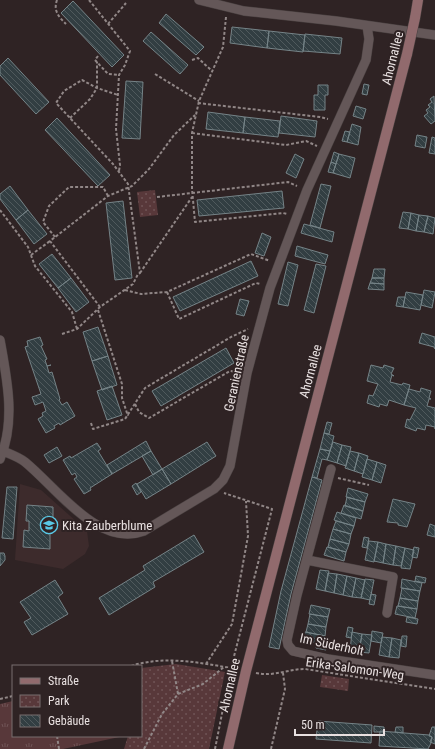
<svg xmlns="http://www.w3.org/2000/svg" width="435" height="749" font-family="'Roboto Condensed',sans-serif">
<style>
.built{fill:#3d2b2c}
.grass{fill:url(#grass-tufts)}
.park{fill:url(#park-dots)}
.building{fill:url(#building-back-hatch);stroke:#758387}
.lines{fill:none;stroke-linecap:round;stroke-linejoin:round}
.minor-casing{stroke:#494040;stroke-width:10}
.secondary-casing{stroke:#494040;stroke-width:11}
.path{stroke:#918787;stroke-width:2;stroke-dasharray:3 2;stroke-linecap:butt}
.minor{stroke:#645758;stroke-width:9}
.secondary{stroke:#916a6d;stroke-width:10}
.secondary-bridge-casing{stroke:#494040;stroke-width:11;stroke-linecap:butt}
.secondary-bridge{stroke:#916a6d;stroke-width:10}
.labels{text-anchor:middle;stroke-width:4;stroke-linejoin:round;paint-order:stroke}
.street-label{font-size:13px;fill:#e8e0e0;stroke:#2f2324}
.poi-label{font-size:13px;fill:#e8e0e0;stroke:#2f2324;text-anchor:start}
</style>
<defs>
<pattern id="grass-tufts" width="24" height="20" patternUnits="userSpaceOnUse"><rect width="24" height="20" fill="#58383a"/><path d="M3 7l-1-3M5 7V3M7 7l1-3M15 17l-1-3M17 17v-4M19 17l1-3" fill="none" stroke="#705456"/></pattern>
<pattern id="park-dots" width="8" height="8" patternUnits="userSpaceOnUse"><rect width="8" height="8" fill="#58383a"/><path d="M2 2h.1M6 6h.1" fill="none" stroke="#705456" stroke-width="1.8" stroke-linecap="round"/></pattern>
<pattern id="building-back-hatch" width="6" height="6" patternUnits="userSpaceOnUse"><rect width="6" height="6" fill="#323e42"/><path d="M-1 5l2 2M0 0l6 6M5-1l2 2" fill="none" stroke="#505a5d"/></pattern>
</defs>
<rect width="100%" height="100%" fill="#2f2324"/>
<path class="built" d="M 20,484 L 41,490 L 87,531 L 89,546 L 85,554 L 63,569 L 15,560 Z"/>
<path class="grass" d="M 13,701 L 13,736 L 124,736 L 63,749 L 0,749 L 0,704 Z"/>
<path class="park" d="M 155,190 L 158,215 L 140,217 L 137,192 Z
M 176,664 L 225,672 L 209,749 L 124,749 L 128,736 L 141,736 L 141,668 Z
M 322,675 L 349,679 L 348,691 L 320,687 Z"/>
<path class="building" d="M 73,1 L 124,55 L 112,67 L 61,13 Z
M 166,14 L 204,47 L 196,55 L 159,23 Z
M 232,27 L 269,31 L 267,48 L 230,43 Z
M 269,31 L 305,35 L 303,52 L 267,48 Z
M 151,32 L 188,65 L 180,74 L 143,41 Z
M 305,34 L 342,38 L 340,54 L 303,51 Z
M 8,58 L 49,102 L 36,114 L 0,75 L 0,66 Z
M 126,81 L 143,82 L 140,139 L 122,138 Z
M 364,84 L 369,85 L 367,95 L 362,94 Z
M 318,85 L 328,85 L 328,95 L 325,95 L 325,110 L 314,110 L 314,95 L 318,95 Z
M 434,96 L 435,121 L 431,124 L 424,116 L 428,113 L 426,110 L 430,107 L 428,105 L 432,102 L 430,99 Z
M 356,106 L 366,109 L 363,119 L 353,116 Z
M 208,112 L 245,117 L 243,133 L 206,129 Z
M 281,116 L 317,121 L 315,137 L 279,133 Z
M 245,117 L 280,121 L 278,137 L 243,133 Z
M 57,118 L 110,175 L 98,186 L 45,130 Z
M 352,124 L 361,127 L 358,145 L 347,142 Z
M 345,131 L 350,132 L 347,142 L 342,141 Z
M 417,135 L 427,137 L 425,148 L 415,146 Z
M 432,137 L 435,138 L 435,154 L 429,153 Z
M 334,152 L 339,154 L 336,164 L 331,162 Z
M 295,154 L 304,159 L 296,178 L 286,173 Z
M 339,154 L 355,158 L 350,178 L 333,173 Z
M 331,162 L 336,164 L 333,173 L 328,172 Z
M 321,184 L 331,186 L 320,228 L 310,225 Z
M 10,186 L 28,210 L 16,220 L 0,199 L 0,194 Z
M 282,191 L 284,208 L 199,216 L 197,200 Z
M 123,201 L 132,278 L 115,280 L 106,203 Z
M 28,210 L 47,234 L 34,244 L 16,220 Z
M 403,212 L 411,213 L 408,229 L 399,228 Z
M 411,213 L 419,215 L 416,231 L 408,229 Z
M 419,215 L 428,216 L 424,232 L 416,231 Z
M 428,216 L 435,218 L 433,234 L 424,232 Z
M 304,224 L 334,232 L 332,242 L 301,233 Z
M 262,233 L 271,237 L 264,256 L 255,253 Z
M 297,246 L 328,255 L 325,264 L 295,256 Z
M 52,254 L 71,278 L 58,288 L 39,264 Z
M 251,261 L 258,276 L 180,311 L 173,297 Z
M 288,262 L 298,265 L 288,306 L 278,304 Z
M 316,264 L 326,266 L 314,313 L 304,310 Z
M 374,269 L 385,269 L 384,278 L 372,278 Z
M 71,278 L 89,302 L 76,312 L 58,288 Z
M 372,278 L 384,278 L 384,284 L 370,283 Z
M 370,283 L 384,284 L 384,290 L 368,289 Z
M 424,290 L 435,292 L 432,308 L 421,305 Z
M 406,292 L 423,295 L 420,310 L 403,307 Z
M 398,297 L 405,297 L 403,307 L 396,306 Z
M 240,299 L 249,301 L 244,316 L 236,314 Z
M 98,327 L 108,356 L 92,361 L 83,332 Z
M 422,333 L 435,337 L 435,349 L 434,347 L 419,343 Z
M 40,337 L 43,345 L 41,346 L 47,359 L 45,360 L 47,366 L 51,365 L 47,366 L 49,373 L 52,372 L 60,399 L 59,400 L 62,405 L 67,402 L 75,416 L 60,425 L 59,423 L 54,426 L 55,428 L 46,433 L 38,419 L 43,416 L 42,413 L 46,411 L 43,402 L 35,405 L 32,397 L 41,394 L 25,347 L 28,346 L 27,341 Z
M 226,348 L 234,363 L 161,406 L 152,391 Z
M 108,356 L 117,385 L 102,390 L 92,361 Z
M 371,365 L 383,368 L 384,365 L 394,368 L 391,374 L 394,376 L 392,375 L 390,382 L 402,385 L 403,383 L 410,385 L 404,405 L 389,400 L 387,406 L 380,404 L 379,407 L 367,403 L 369,395 L 373,396 L 378,384 L 367,381 Z
M 112,386 L 122,415 L 107,420 L 97,391 Z
M 421,388 L 431,391 L 429,398 L 431,399 L 429,399 L 427,406 L 435,408 L 435,429 L 435,427 L 426,425 L 425,430 L 417,428 L 416,431 L 405,427 L 407,419 L 410,420 L 416,408 L 404,405 L 409,389 L 420,392 Z
M 327,422 L 332,423 L 329,434 L 324,433 Z
M 324,433 L 334,436 L 330,451 L 320,449 Z
M 146,441 L 151,451 L 112,474 L 107,465 Z
M 207,442 L 216,456 L 171,484 L 162,469 Z
M 333,442 L 342,445 L 337,463 L 327,460 Z
M 97,443 L 101,449 L 98,451 L 112,474 L 90,488 L 91,490 L 84,494 L 74,479 L 77,477 L 75,473 L 72,475 L 63,460 L 70,456 L 71,458 Z
M 342,445 L 351,447 L 346,466 L 337,463 Z
M 57,447 L 62,456 L 49,463 L 44,455 Z
M 320,449 L 330,451 L 327,460 L 322,459 L 317,478 L 312,477 Z
M 151,451 L 162,469 L 153,475 L 142,456 Z
M 350,451 L 359,453 L 354,471 L 345,468 Z
M 359,453 L 368,456 L 363,474 L 354,471 Z
M 367,459 L 377,462 L 372,480 L 362,477 Z
M 377,462 L 386,465 L 381,483 L 372,480 Z
M 162,469 L 171,484 L 146,499 L 137,484 Z
M 312,477 L 322,480 L 291,594 L 279,649 L 269,647 L 281,591 Z
M 136,483 L 141,492 L 137,495 L 132,486 Z
M 7,487 L 17,487 L 13,539 L 2,538 Z
M 348,488 L 368,494 L 365,502 L 346,497 Z
M 347,497 L 365,502 L 363,511 L 345,506 Z
M 393,499 L 415,504 L 407,527 L 398,525 L 398,523 L 387,522 Z
M 27,505 L 53,507 L 53,521 L 50,521 L 50,549 L 23,547 L 24,530 L 29,531 L 29,521 L 26,521 Z
M 344,505 L 363,511 L 361,519 L 341,513 Z
M 337,512 L 356,518 L 354,526 L 334,520 Z
M 336,521 L 354,526 L 351,534 L 333,529 Z
M 430,524 L 435,526 L 435,537 L 427,535 Z
M 333,529 L 351,534 L 349,544 L 330,539 Z
M 194,535 L 204,552 L 153,582 L 155,587 L 109,615 L 99,598 L 145,570 L 143,566 Z
M 364,537 L 369,538 L 367,548 L 362,547 Z
M 330,539 L 349,544 L 346,552 L 328,547 Z
M 369,541 L 378,542 L 374,562 L 365,560 Z
M 378,542 L 386,544 L 383,563 L 374,561 Z
M 386,544 L 396,546 L 393,565 L 383,563 Z
M 396,546 L 405,548 L 401,566 L 393,565 Z
M 327,547 L 346,552 L 344,561 L 324,555 Z
M 414,547 L 419,548 L 417,558 L 412,557 Z
M 405,548 L 414,550 L 410,569 L 401,568 Z
M 0,553 L 4,553 L 5,556 L 5,560 L 0,566 Z
M 320,570 L 329,571 L 325,591 L 316,589 Z
M 328,573 L 337,574 L 334,593 L 325,591 Z
M 337,574 L 347,576 L 343,595 L 334,593 Z
M 347,576 L 356,578 L 352,597 L 343,595 Z
M 416,576 L 426,578 L 425,583 L 415,581 Z
M 356,578 L 365,580 L 361,598 L 352,597 Z
M 365,579 L 374,580 L 370,600 L 361,598 Z
M 402,579 L 422,583 L 420,591 L 401,588 Z
M 55,580 L 63,593 L 58,597 L 68,614 L 32,635 L 24,622 L 31,618 L 20,602 Z
M 402,588 L 420,591 L 418,601 L 400,598 Z
M 371,594 L 376,595 L 374,605 L 369,604 Z
M 400,598 L 418,601 L 417,609 L 398,606 Z
M 311,605 L 330,609 L 328,617 L 309,614 Z
M 397,606 L 417,609 L 415,618 L 395,614 Z
M 310,614 L 328,617 L 326,627 L 308,624 Z
M 407,617 L 418,619 L 417,624 L 406,622 Z
M 308,624 L 326,627 L 325,636 L 306,632 Z
M 348,627 L 353,628 L 351,638 L 346,637 Z
M 372,631 L 383,633 L 381,643 L 371,641 Z
M 305,632 L 325,636 L 323,644 L 303,640 Z
M 352,632 L 362,634 L 359,652 L 350,651 Z
M 362,634 L 372,635 L 369,653 L 359,652 Z
M 402,636 L 407,636 L 406,647 L 401,646 Z
M 382,637 L 392,638 L 389,657 L 379,655 Z
M 392,638 L 401,640 L 399,658 L 389,657 Z
M 317,643 L 327,645 L 326,650 L 316,648 Z
M 318,721 L 372,725 L 371,743 L 316,739 Z
M 374,726 L 384,727 L 384,732 L 374,732 Z
M 396,727 L 403,727 L 403,733 L 395,732 Z
M 432,727 L 435,727 L 435,744 L 430,742 L 432,737 L 429,736 Z
M 380,731 L 429,735 L 432,737 L 431,743 L 428,749 L 379,746 Z"/>
<g class="lines">
<defs>
<path id="minor" d="M 199,0 L 244,11 L 336,21 L 435,35
M 0,340 C 7,379 16,421 0,459
M 3,451 C 10,454 19,457 25,462 C 57,488 98,548 144,531 L 214,489 L 223,480 L 230,466 L 247,373 L 270,288 L 307,190 L 366,60 L 369,39 L 367,26
M 331,469 L 297,595 L 287,640 L 288,645 L 293,651 L 328,659 L 435,675
M 307,560 L 393,577 L 387,613"/>
<path id="secondary" d="M 415,18 L 418,0
M 228,749 L 246,671 L 407,54"/>
</defs>
<use href="#minor" class="minor-casing"/>
<use href="#secondary" class="secondary-casing"/>
<path class="path" d="M 57,0 C 53,11 59,17 66,24
M 89,0 L 130,51 L 125,65 L 119,75 L 116,129 L 120,165 L 119,171
M 226,17 L 223,47 L 199,101 L 192,133 L 192,189 L 195,222 L 283,213 L 287,214
M 108,24 L 126,3
M 98,56 L 95,60 L 108,74 L 119,75
M 192,60 L 198,58 L 212,71
M 155,74 L 199,101
M 198,103 L 320,117 L 328,119
M 70,118 L 90,99 L 97,88 L 97,62
M 192,133 L 286,145 L 306,141 L 317,146
M 192,193 L 288,182 L 297,186
M 157,197 L 192,193
M 0,210 L 28,247 L 35,266 L 72,312 L 77,329
M 55,237 L 43,222 L 49,206 L 69,187 L 103,187 L 108,196
M 31,255 L 50,241
M 140,273 L 192,197
M 125,290 L 141,294 L 167,292 L 251,254 L 270,261
M 167,292 L 179,319 L 256,283 L 260,284
M 100,307 L 50,241 L 108,196 L 132,186 L 149,169 L 174,135 L 195,115
M 98,310 L 122,384 L 122,398 L 128,416
M 62,334 L 77,329 L 100,307 L 133,284 L 138,274 L 140,273 L 128,184 L 113,164 L 56,103 L 64,91 L 82,80 L 97,88 L 118,95
M 135,404 L 139,412 L 149,418 L 230,371 L 238,372
M 91,423 L 93,429 L 125,419 L 145,388 L 231,337 L 248,329
M 338,478 L 369,485
M 206,664 L 232,624 L 248,536 L 246,501
M 131,666 C 165,655 202,663 236,669
M 256,673 C 273,677 288,669 305,669 L 435,689
M 178,694 L 203,684 L 224,667
M 0,699 L 13,696
M 57,736 L 59,749
M 144,749 L 162,714 L 178,694 L 172,661
M 215,749 L 231,668 L 272,509 L 224,493
M 271,749 L 285,689 L 283,673"/>
<use href="#minor" class="minor"/>
<use href="#secondary" class="secondary"/>
<defs>
<path id="secondary-bridge" d="M 407,54 L 415,18"/>
</defs>
<use href="#secondary-bridge" class="secondary-bridge-casing"/>
<use href="#secondary-bridge" class="secondary-bridge"/>
</g>
<defs>
<symbol id="school-ring" viewBox="-11 -11 22 22"><circle r="9.5" fill="#2f2324" stroke="#59c8e5" stroke-width="1.5"/><path d="M0-5L7-2L0 1L-7-2ZM-4 1L0 2.5L4 1V4Q0 6-4 4Z" fill="#59c8e5"/></symbol>
</defs>
<g fill-rule="evenodd">
<use href="#school-ring" x="39" y="515" width="20" height="20"/>
</g>
<g class="labels">
<g class="street-label">
<text transform="translate(392 58) rotate(-76)" y="5">Ahornallee</text>
<text transform="translate(310 371) rotate(-75)" y="5">Ahornallee</text>
<text transform="translate(236 373) rotate(-78)" y="5">Geranienstraße</text>
<text transform="translate(332 644) rotate(12)" y="5">Im Süderholt</text>
<text transform="translate(355 668) rotate(8)" y="5">Erika-Salomon-Weg</text>
<text transform="translate(229 685) rotate(-77)" y="5">Ahornallee</text>
</g>
<g class="poi-label">
<text x="62" y="530">Kita Zauberblume</text>
</g>
</g>
<rect x="12" y="665" width="130" height="72" fill="#2f2324" stroke="#796f6f"/>
<rect x="20" y="678" width="20" height="6" fill="#916a6d" stroke="#796f6f"/>
<text x="48" y="685" font-size="12" fill="#e8e0e0">Straße</text>
<rect x="20" y="695" width="20" height="12" fill="url(#park-dots)" stroke="#796f6f"/>
<text x="48" y="705" font-size="12" fill="#e8e0e0">Park</text>
<rect x="20" y="715" width="20" height="12" fill="url(#building-back-hatch)" stroke="#796f6f"/>
<text x="48" y="725" font-size="12" fill="#e8e0e0">Gebäude</text>
<path d="M295 729v6h89v-6" fill="none" stroke="#e8e0e0" stroke-width="2"/>
<text x="301" y="729" font-size="12" fill="#e8e0e0" stroke="#2f2324" stroke-width="3" paint-order="stroke">50 m</text>
</svg>
